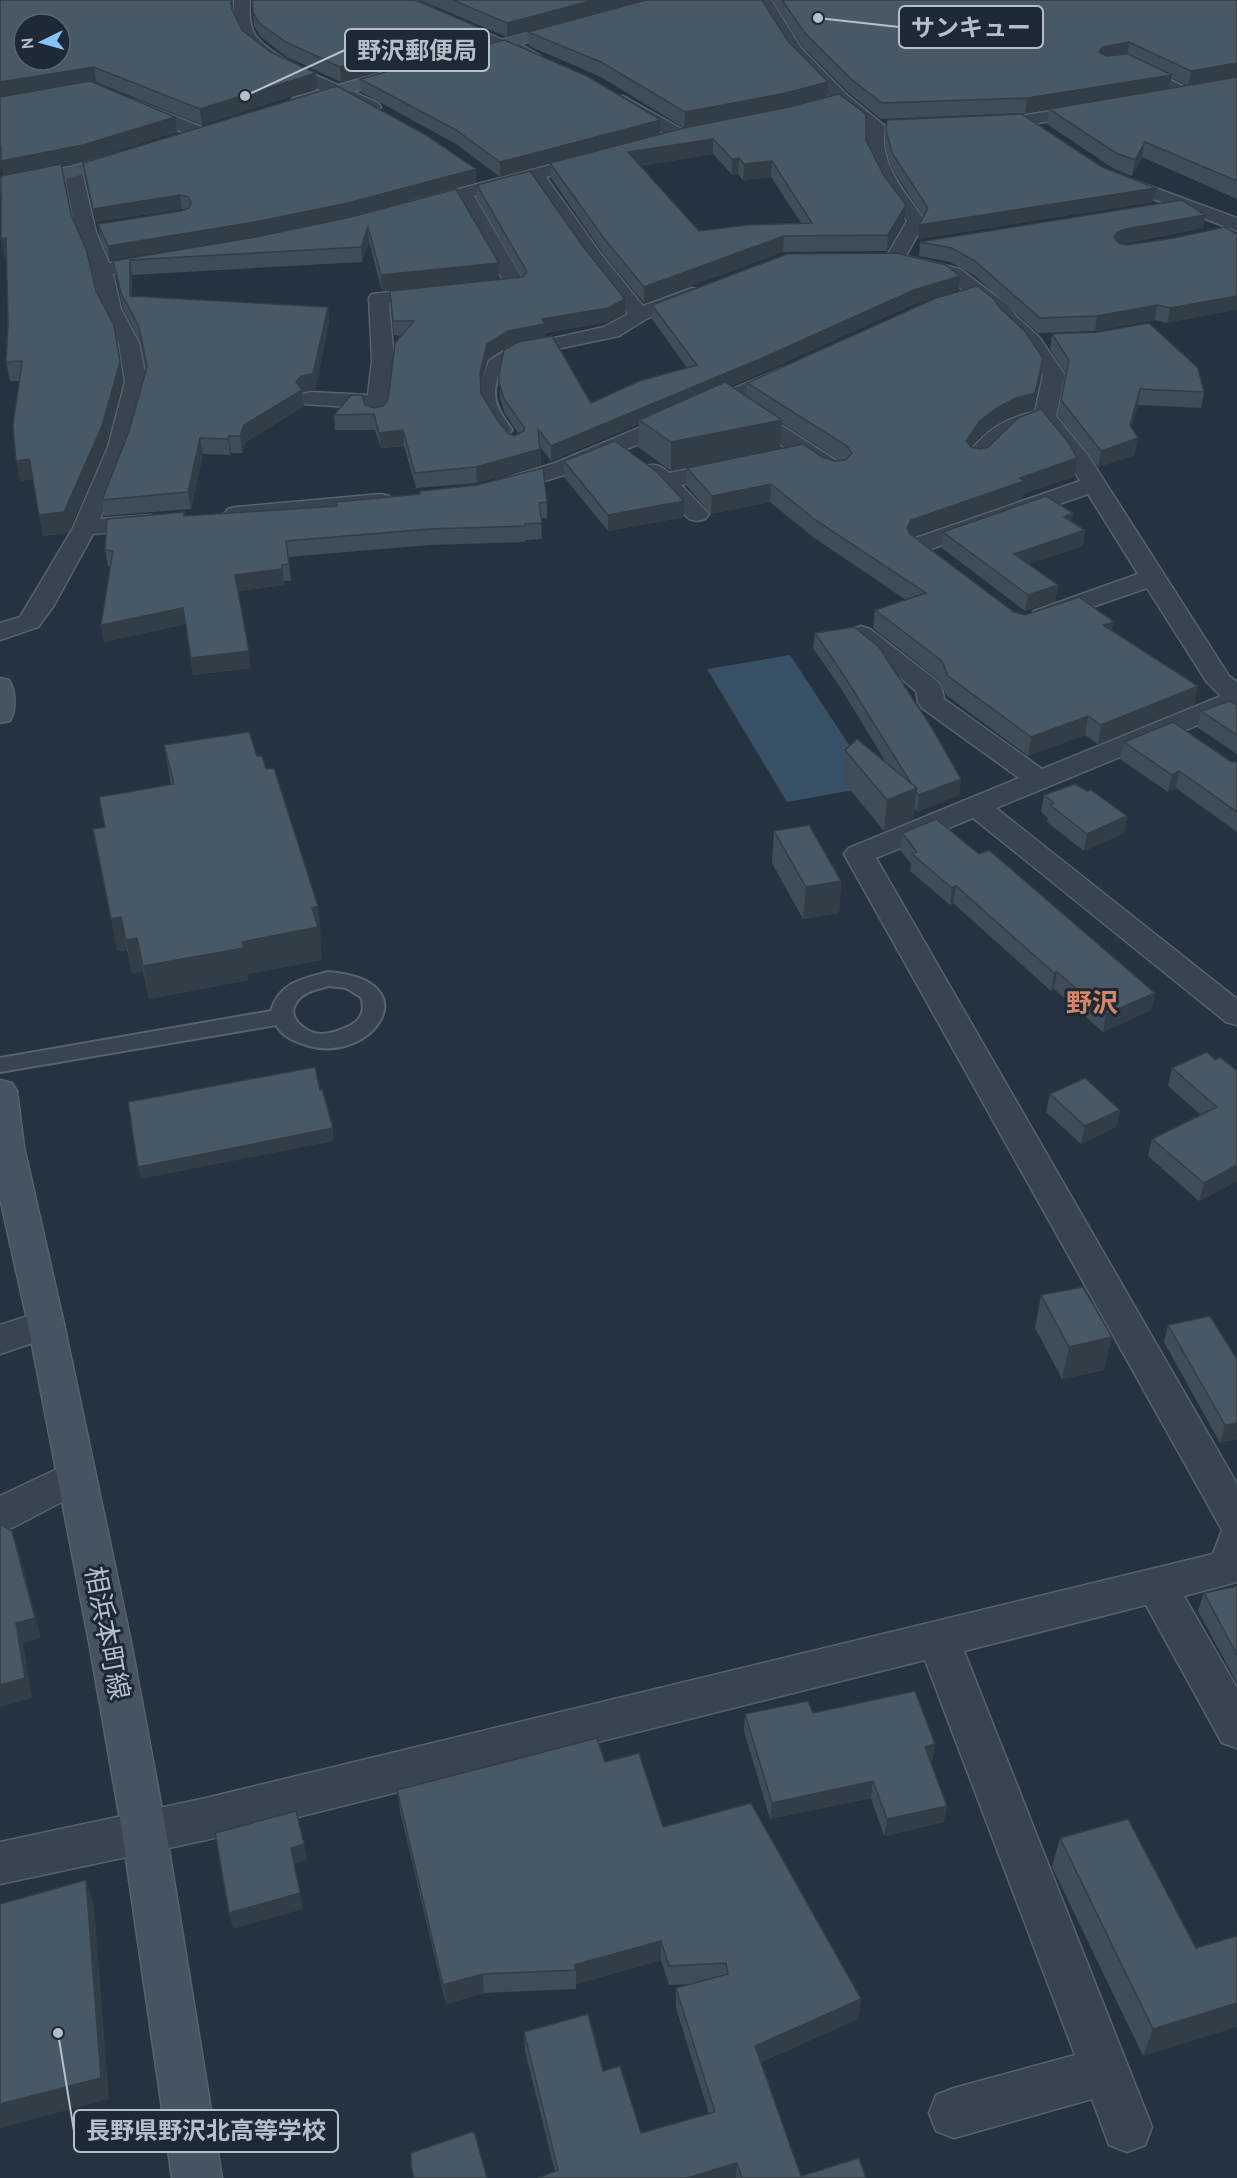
<svg xmlns="http://www.w3.org/2000/svg" width="1237" height="2178" font-family="Cabin,'Noto Sans JP',sans-serif">
<style>
.water{fill:#385166}
.lines{fill:none;stroke-linecap:round;stroke-linejoin:round}
.service-casing{stroke:#56626d;stroke-width:4}
.minor-casing{stroke:#56626d;stroke-width:3}
.secondary-casing{stroke:#56626d;stroke-width:3}
.service{fill:#38444f;fill-rule:evenodd}
.minor{fill:#38444f;fill-rule:evenodd}
.secondary{fill:#465462;fill-rule:evenodd}
.wall{fill:#3e4d57;fill-rule:evenodd}
.shaded-wall{fill:#323e47}
.building{fill:#485965;stroke:#323e47;stroke-width:1.5;fill-rule:evenodd}
.labels{text-anchor:middle;stroke-width:6;stroke-linejoin:round;paint-order:stroke}
.quarter-label{font-size:26px;font-weight:bold;fill:#d68663;stroke:#1d2934}
.near-street-label{font-size:27px;fill:#b4bfca;stroke:#1d2934}
.leader{fill:none;stroke:#b4bfca;stroke-width:2}
.callout-dot{fill:#b4bfca;stroke:#1d2934;stroke-width:2}
.callout{fill:#1d2934;stroke:#b4bfca;stroke-width:2}
.callout-label{font-size:24px;text-anchor:middle;font-weight:bold;fill:#b4bfca}
</style>
<rect width="100%" height="100%" fill="#24333f"/>
<path class="water" d="M 790,655 L 876,786 L 787,802 L 707,669 Z"/>
<g class="lines">
<defs>
<path id="service" d="M 1142,67 L 1193,91 L 1195,93 L 1189,96 L 1185,95 L 1138,72 L 1138,68 Z
M 532,344 L 539,348 L 537,351 L 518,355 L 502,363 C 491,396 492,402 512,430 L 509,433 L 499,433 L 481,409 L 481,384 L 489,361 L 509,348 Z
M 328,972 C 432,980 372,1066 306,1045 C 294,1041 283,1037 276,1025 L 0,1072 L 0,1058 L 271,1011 C 280,982 302,979 328,972 ZM 329,986 L 346,988 L 361,997 C 366,1011 361,1021 347,1027 C 338,1031 330,1034 320,1034 C 306,1033 286,1018 296,1003 C 302,992 318,989 329,986 Z"/>
<path id="minor" d="M 234,0 L 250,0 C 249,12 249,26 256,36 C 275,62 348,88 378,103 L 381,107 L 378,111 L 366,111 C 333,94 258,68 240,36 C 234,25 234,12 234,0 Z
M 393,0 L 414,0 L 505,41 L 520,44 L 542,57 L 534,62 L 510,51 L 495,48 L 396,3 Z
M 755,0 L 771,0 L 801,48 L 848,96 L 885,126 C 878,165 905,191 925,221 L 906,256 L 960,269 L 1010,307 L 1016,316 L 1039,337 L 1065,375 L 1056,416 L 1089,457 L 1229,676 L 1237,682 L 1237,709 L 996,808 L 1237,999 L 1237,1025 L 1226,1022 L 973,818 L 876,858 L 1237,1484 L 1237,1582 L 1184,1596 L 1237,1688 L 1237,1748 L 1222,1743 L 1146,1605 L 964,1651 L 1152,2127 L 1145,2145 L 1127,2152 L 1109,2145 L 1092,2099 L 954,2138 L 936,2131 L 929,2113 L 936,2095 L 954,2088 L 1075,2055 L 925,1660 L 206,1840 L 0,1884 L 0,1842 L 206,1798 L 1213,1554 L 1222,1530 L 844,854 L 849,848 L 1019,778 L 922,708 L 918,702 L 916,691 L 848,634 L 852,629 L 861,626 L 870,629 L 938,682 L 942,688 L 944,699 L 1042,769 L 1221,696 L 1206,681 L 1147,588 L 1043,624 L 1034,621 L 1030,616 L 1034,611 L 1138,574 L 1088,494 L 928,550 L 919,552 L 910,550 L 907,545 L 910,540 L 1080,481 L 1068,459 L 1039,424 L 1014,434 L 985,462 L 977,464 L 969,462 L 966,457 C 983,432 1006,417 1035,412 L 1043,375 L 1024,345 L 1000,323 L 994,314 L 946,277 L 888,263 L 885,259 L 907,221 C 887,192 860,165 867,128 L 836,104 L 789,54 Z
M 623,96 L 687,132 L 690,136 L 687,140 L 675,140 L 617,105 L 614,101 L 617,97 Z
M 136,101 L 204,128 L 207,132 L 204,136 L 192,136 L 130,110 L 127,106 L 130,102 Z
M 1092,105 L 1098,106 L 1101,110 L 1098,114 L 1025,125 L 986,127 L 980,126 L 977,122 L 980,118 L 986,117 L 1025,115 Z
M 592,154 L 598,155 L 601,159 L 598,163 L 546,177 L 601,254 L 643,306 L 692,288 L 699,290 L 702,294 L 699,298 L 646,319 L 619,336 L 557,349 L 550,347 L 547,343 L 550,339 L 604,327 L 628,314 L 587,262 L 531,181 L 474,196 L 526,285 L 523,289 L 389,303 L 394,361 L 387,414 L 384,419 L 376,421 L 368,419 L 365,414 L 366,408 L 303,404 L 300,399 L 303,394 L 311,392 L 368,395 L 372,361 L 369,298 L 372,294 L 503,280 L 458,201 L 416,212 L 409,210 L 407,206 L 409,202 Z
M 73,167 L 79,168 L 82,172 L 96,232 L 109,263 L 158,256 L 165,258 L 168,262 L 165,266 L 158,268 L 113,274 L 121,309 L 139,343 L 147,382 L 130,447 L 100,519 L 151,515 L 159,517 L 163,522 L 159,527 L 151,529 L 93,534 L 53,607 L 38,627 L 0,640 L 0,623 L 20,617 L 73,528 L 108,447 L 125,382 L 119,343 L 101,309 L 92,270 L 76,232 L 64,172 L 67,168 Z
M 1112,172 L 1237,218 L 1237,231 L 1106,181 L 1103,177 L 1106,173 Z
M 787,366 L 795,367 L 798,372 L 795,377 L 571,473 L 501,494 L 493,492 L 489,487 L 493,482 L 555,463 Z
M 742,403 L 750,405 L 843,465 L 846,470 L 843,475 L 835,477 L 827,475 L 734,415 L 731,410 L 734,405 Z
M 729,461 L 737,463 L 740,468 L 737,473 L 681,485 L 709,514 L 705,519 L 697,521 L 689,519 L 641,471 L 645,466 C 656,463 661,466 669,473 Z
M 381,494 L 389,496 L 393,501 L 389,506 L 236,521 L 228,519 L 224,514 L 228,509 L 236,507 Z
M 46,1310 L 59,1314 L 64,1324 L 59,1334 L 0,1354 L 0,1325 Z
M 76,1460 L 90,1465 L 96,1476 L 90,1487 L 14,1527 L 0,1531 L 0,1496 Z"/>
<path id="secondary" d="M 573,20 L 581,25 L 579,28 L 466,59 L 458,54 L 460,51 Z
M 402,67 L 410,72 L 408,76 L 299,107 L 293,106 L 290,102 L 293,98 Z
M 127,151 L 133,152 L 136,156 L 133,160 L 73,177 L 0,192 L 0,180 L 70,167 Z
M 0,678 L 9,680 C 16,690 16,711 10,721 L 0,723 Z
M 0,1080 L 12,1083 L 17,1091 L 24,1147 L 64,1324 L 131,1642 L 166,1831 L 222,2178 L 172,2178 L 122,1831 L 89,1642 L 28,1324 L 0,1198 Z"/>
</defs>
<use href="#service" class="service-casing"/>
<use href="#minor" class="minor-casing"/>
<use href="#secondary" class="secondary-casing"/>
<use href="#service" class="service"/>
<use href="#minor" class="minor"/>
<use href="#secondary" class="secondary"/>
</g>
<path class="wall" d="M 0,0 L 233,0 L 232,6 L 232,9 L 242,30 L 271,52 L 316,73 L 317,88 L 202,125 L 96,82 L 93,82 L 175,117 L 177,132 L 85,161 L 61,166 L 71,214 L 96,291 L 123,382 L 106,446 L 68,533 L 43,536 L 33,479 L 20,481 L 19,381 L 10,381 L 6,362 L 8,325 L 7,257 L 4,258 L 4,175 L 2,166 Z
M 252,0 L 483,44 L 341,82 L 287,57 L 261,37 L 254,26 Z
M 420,0 L 762,0 L 788,41 L 827,97 L 785,108 L 684,128 L 601,77 L 529,46 L 528,32 L 543,28 L 507,37 Z
M 772,0 L 1237,0 L 1237,199 L 1142,157 L 1132,176 L 1114,169 L 1047,124 L 1049,109 L 1055,108 L 1025,113 L 881,119 L 850,94 L 803,47 ZM 1171,78 L 1187,85 L 1169,88 Z
M 360,79 L 661,120 L 660,134 L 866,140 L 904,221 L 887,251 L 783,252 L 644,303 L 603,253 L 551,178 L 550,163 L 500,177 L 456,144 L 361,92 ZM 713,154 L 732,175 L 738,174 L 743,180 L 771,177 L 801,223 L 699,231 L 640,166 Z
M 887,120 L 1153,202 L 918,239 L 919,225 L 924,217 L 891,167 L 885,144 Z
M 83,163 L 477,182 L 349,217 L 257,236 L 110,260 L 100,238 L 98,224 L 181,211 L 185,210 L 182,209 L 96,222 Z
M 477,185 L 585,249 L 625,299 L 625,313 L 608,322 L 545,333 L 545,337 L 591,403 L 687,368 L 652,319 L 652,305 L 959,290 L 912,305 L 766,371 L 730,386 L 747,397 L 747,383 L 1000,308 L 1043,358 L 1041,375 L 1033,410 L 1014,415 L 995,425 L 978,438 L 972,447 L 1075,476 L 1023,494 L 1022,499 L 914,536 L 1014,612 L 1025,615 L 1112,631 L 1194,705 L 1098,744 L 1085,735 L 1028,756 L 946,695 L 939,680 L 873,628 L 875,610 L 906,600 L 813,537 L 770,502 L 711,514 L 686,485 L 687,468 L 822,457 L 834,461 L 840,461 L 782,423 L 780,448 L 671,471 L 638,447 L 639,424 L 551,461 L 540,447 L 541,465 L 477,483 L 416,488 L 404,446 L 381,448 L 375,430 L 335,430 L 334,415 L 365,405 L 374,408 L 383,406 L 388,400 L 401,336 L 394,335 L 390,291 L 522,277 L 477,198 ZM 513,345 L 499,374 L 500,398 L 505,414 L 518,433 L 514,436 L 508,433 L 498,421 L 481,393 L 481,386 L 488,359 L 509,346 Z
M 1205,215 L 1203,228 L 1121,244 L 1127,245 L 1174,238 L 1225,227 L 1167,323 L 1155,320 L 1095,331 L 1038,333 L 974,275 L 950,262 L 919,256 L 920,242 Z
M 351,217 L 499,263 L 499,278 L 382,291 L 369,242 L 362,262 L 132,275 L 132,296 L 328,307 L 329,322 L 315,390 L 302,392 L 304,406 L 246,442 L 242,453 L 231,453 L 230,455 L 203,454 L 191,509 L 104,516 L 102,500 L 129,431 L 146,368 L 141,343 L 123,308 L 113,261 L 256,237 Z
M 1052,334 L 1204,392 L 1201,408 L 1138,405 L 1131,427 L 1135,455 L 1098,467 L 1058,415 L 1066,374 L 1050,349 Z
M 564,461 L 684,517 L 608,531 L 564,477 Z
M 420,491 L 547,502 L 547,518 L 541,518 L 542,539 L 525,540 L 525,542 L 430,545 L 288,557 L 291,581 L 284,581 L 284,585 L 238,591 L 251,668 L 193,675 L 185,624 L 104,642 L 101,625 L 110,566 L 108,566 L 105,550 L 185,516 L 336,506 L 420,494 Z
M 1072,522 L 1085,530 L 1083,546 L 1028,564 L 1058,585 L 1055,601 L 1025,611 L 942,548 L 943,532 Z
M 815,633 L 961,779 L 959,795 L 917,812 L 915,808 L 913,819 L 884,831 L 843,781 L 845,750 L 887,764 L 842,690 L 813,648 Z
M 1237,705 L 1237,754 L 1198,728 L 1201,711 Z
M 1124,742 L 1237,762 L 1237,832 L 1176,788 L 1168,792 L 1120,759 Z
M 164,745 L 257,756 L 266,769 L 321,939 L 320,939 L 322,960 L 247,974 L 248,980 L 149,999 L 143,971 L 132,973 L 127,950 L 117,951 L 105,827 L 99,797 L 171,785 Z
M 1087,791 L 1127,816 L 1124,833 L 1084,851 L 1047,822 L 1048,818 L 1041,812 L 1044,795 Z
M 774,831 L 841,881 L 839,913 L 803,919 L 772,863 Z
M 902,833 L 979,854 L 1155,993 L 1151,1010 L 1103,1032 L 1054,989 L 1051,991 L 953,903 L 950,905 L 910,871 L 911,864 L 900,850 Z
M 1215,1060 L 1237,1071 L 1237,1181 L 1199,1201 L 1148,1156 L 1152,1139 L 1201,1115 L 1168,1086 L 1172,1068 Z
M 1050,1094 L 1120,1110 L 1116,1127 L 1081,1144 L 1046,1112 Z
M 1041,1295 L 1104,1370 L 1062,1379 L 1035,1328 Z
M 1168,1325 L 1237,1439 L 1220,1443 L 1164,1342 Z
M 1237,1586 L 1237,1683 L 1198,1611 L 1204,1593 Z
M 813,1713 L 935,1744 L 932,1761 L 930,1761 L 944,1822 L 884,1836 L 871,1798 L 770,1819 L 744,1731 L 745,1714 Z
M 605,1762 L 663,1827 L 861,1999 L 858,2019 L 761,2062 L 801,2176 L 866,2178 L 538,2178 L 555,2172 L 525,2051 L 524,2032 L 603,2071 L 641,2133 L 709,2114 L 676,2008 L 676,1988 L 691,1984 L 669,1985 L 661,1960 L 576,1984 L 576,1989 L 484,1993 L 446,2004 L 400,1811 L 397,1790 Z
M 1060,1838 L 1196,1948 L 1143,2056 L 1052,1867 Z"/>
<path class="shaded-wall" d="M 594,0 L 647,0 L 507,37 L 507,23 Z
M 483,29 L 483,44 L 341,82 L 340,67 Z
M 1129,42 L 1127,57 L 1101,62 L 1099,52 L 1103,47 Z
M 1237,63 L 1237,78 L 1188,86 L 1191,71 Z
M 94,67 L 96,82 L 0,98 L 0,82 Z
M 316,73 L 317,88 L 202,125 L 200,109 Z
M 1172,75 L 1169,90 L 1025,113 L 1027,98 Z
M 828,82 L 827,97 L 785,108 L 684,128 L 685,112 Z
M 175,117 L 177,132 L 85,161 L 4,177 L 2,166 L 0,173 L 0,148 L 1,145 Z
M 661,120 L 660,134 L 500,177 L 500,162 Z
M 713,139 L 713,154 L 628,168 L 628,152 Z
M 1145,142 L 1142,157 L 1132,176 L 1135,160 Z
M 739,158 L 738,174 L 732,175 L 732,159 Z
M 772,161 L 771,177 L 743,180 L 744,164 Z
M 476,169 L 477,182 L 349,217 L 257,236 L 110,260 L 108,246 Z
M 1156,188 L 1153,202 L 918,239 L 919,225 Z
M 180,195 L 182,209 L 96,222 L 93,209 Z
M 906,205 L 904,221 L 887,251 L 888,235 Z
M 1205,215 L 1203,228 L 1123,243 L 1115,246 L 1114,238 L 1117,232 L 1126,229 Z
M 368,227 L 369,242 L 362,262 L 361,247 Z
M 784,236 L 783,252 L 644,303 L 644,287 Z
M 6,238 L 10,257 L 4,258 L 1,239 Z
M 130,260 L 132,275 L 132,312 L 130,296 Z
M 499,263 L 499,278 L 382,291 L 381,275 Z
M 960,276 L 959,290 L 912,305 L 766,371 L 643,423 L 639,420 L 639,424 L 551,461 L 551,446 L 914,290 Z
M 1237,296 L 1237,310 L 1167,323 L 1170,308 Z
M 625,299 L 625,313 L 608,322 L 545,333 L 545,339 L 509,346 L 488,359 L 480,388 L 480,373 L 487,344 L 508,331 L 542,319 Z
M 1157,305 L 1155,320 L 1095,331 L 1097,316 Z
M 328,307 L 329,322 L 315,390 L 302,392 L 304,406 L 246,442 L 242,453 L 240,436 L 244,425 L 296,382 Z
M 114,325 L 123,382 L 106,446 L 68,533 L 43,536 L 39,515 Z
M 1043,358 L 1041,375 L 1033,410 L 1014,415 L 995,425 L 978,438 L 964,458 L 966,441 L 980,421 Z
M 1140,389 L 1138,405 L 1127,441 L 1130,425 Z
M 782,420 L 780,448 L 671,471 L 671,442 Z
M 403,430 L 404,446 L 381,448 L 379,433 Z
M 229,436 L 231,453 L 230,455 L 228,439 Z
M 200,438 L 203,454 L 191,509 L 188,492 Z
M 1138,438 L 1135,455 L 1098,467 L 1101,451 Z
M 540,449 L 541,465 L 477,483 L 476,467 Z
M 1077,458 L 1075,476 L 1023,494 L 1022,499 L 909,538 L 907,528 L 911,520 L 1020,478 Z
M 29,459 L 33,479 L 20,481 L 16,461 Z
M 771,484 L 770,502 L 711,514 L 712,496 Z
M 684,501 L 684,517 L 608,531 L 608,515 Z
M 1073,513 L 1071,529 L 1064,517 Z
M 1085,530 L 1083,546 L 1012,570 L 1014,554 Z
M 282,565 L 284,585 L 237,591 L 235,575 Z
M 1058,585 L 1055,601 L 1025,611 L 1028,595 Z
M 183,608 L 186,624 L 104,642 L 101,625 Z
M 1114,622 L 1110,640 L 1103,625 Z
M 249,651 L 251,668 L 193,675 L 191,658 Z
M 1198,686 L 1194,705 L 1098,744 L 1101,725 Z
M 1088,716 L 1085,735 L 1028,756 L 1031,737 Z
M 1179,771 L 1176,788 L 1168,792 L 1172,775 Z
M 961,779 L 959,795 L 917,812 L 919,795 Z
M 917,788 L 913,819 L 884,831 L 887,800 Z
M 1127,816 L 1124,833 L 1084,851 L 1087,834 Z
M 841,881 L 839,913 L 803,919 L 806,887 Z
M 956,886 L 953,903 L 950,905 L 952,888 Z
M 318,906 L 321,939 L 320,939 L 322,960 L 247,974 L 248,980 L 149,999 L 143,966 L 242,942 L 312,908 Z
M 121,917 L 127,950 L 117,951 L 111,919 Z
M 137,938 L 143,971 L 132,973 L 126,940 Z
M 1057,972 L 1054,989 L 1051,991 L 1054,973 Z
M 1155,993 L 1151,1010 L 1103,1032 L 1106,1014 Z
M 1120,1110 L 1116,1127 L 1081,1144 L 1085,1126 Z
M 333,1128 L 334,1141 L 141,1179 L 138,1167 Z
M 1237,1158 L 1237,1181 L 1199,1201 L 1204,1183 Z
M 1112,1337 L 1104,1370 L 1062,1379 L 1069,1347 Z
M 1237,1423 L 1237,1439 L 1220,1443 L 1225,1425 Z
M 12,1531 L 19,1552 L 41,1638 L 23,1643 L 32,1698 L 0,1707 L 0,1685 L 16,1623 Z
M 935,1744 L 932,1761 L 922,1764 L 925,1747 Z
M 873,1781 L 871,1798 L 770,1819 L 772,1803 Z
M 947,1806 L 944,1822 L 884,1836 L 887,1819 Z
M 304,1844 L 307,1860 L 294,1864 L 291,1848 Z
M 86,1880 L 94,1904 L 109,2099 L 0,2128 L 0,2104 Z
M 300,1893 L 303,1909 L 233,1929 L 229,1913 Z
M 661,1941 L 661,1960 L 576,1984 L 576,1970 L 574,1965 Z
M 483,1974 L 484,1993 L 446,2004 L 443,1985 Z
M 861,1999 L 858,2019 L 753,2065 L 755,2046 Z
M 1237,2003 L 1237,2027 L 1143,2056 L 1153,2029 Z
M 737,2163 L 736,2178 L 687,2178 Z"/>
<path class="building" d="M 0,0 L 231,0 L 232,9 L 242,30 L 271,52 L 316,73 L 200,109 L 94,67 L 0,82 ZM 24,24 L 60,24 L 60,60 L 24,60 Z
M 252,0 L 415,0 L 483,29 L 340,67 L 286,42 L 259,23 L 253,12 Z
M 453,0 L 594,0 L 507,23 Z
M 646,0 L 762,0 L 788,41 L 828,82 L 786,93 L 685,112 L 601,62 L 528,32 Z
M 782,0 L 1237,0 L 1237,63 L 1191,71 L 1129,42 L 1103,47 L 1099,52 L 1107,56 L 1128,54 L 1172,75 L 1027,98 L 882,103 L 851,79 L 804,32 Z
M 504,40 L 587,76 L 661,120 L 500,162 L 456,130 L 360,79 Z
M 1237,77 L 1237,181 L 1145,142 L 1135,160 L 1116,153 L 1049,109 Z
M 90,81 L 175,117 L 83,145 L 1,161 L 1,145 L 0,148 L 0,97 Z
M 337,86 L 426,135 L 476,169 L 348,203 L 255,222 L 108,246 L 98,224 L 181,211 L 189,208 L 191,202 L 188,197 L 180,195 L 93,209 L 83,163 Z
M 839,94 L 866,114 L 866,140 L 883,174 L 906,205 L 888,235 L 784,236 L 644,287 L 603,237 L 550,163 L 684,128 L 789,107 ZM 713,139 L 732,159 L 739,158 L 744,164 L 772,161 L 812,223 L 747,225 L 699,231 L 628,152 Z
M 1022,114 L 1102,167 L 1156,188 L 919,225 L 928,208 L 892,153 L 886,130 L 887,120 Z
M 61,164 L 71,214 L 87,252 L 96,291 L 114,325 L 120,362 L 102,426 L 64,512 L 39,515 L 30,462 L 29,459 L 16,461 L 13,425 L 22,361 L 6,362 L 8,325 L 6,238 L 1,239 L 1,176 Z
M 530,171 L 585,249 L 625,299 L 608,308 L 542,319 L 545,324 L 508,331 L 487,344 L 480,373 L 481,393 L 498,421 L 508,433 L 514,436 L 524,431 L 524,427 L 504,399 L 499,383 L 499,374 L 504,350 L 518,342 L 552,336 L 591,403 L 639,381 L 697,365 L 652,305 L 787,254 L 896,253 L 946,265 L 960,276 L 914,290 L 767,356 L 551,446 L 538,429 L 540,449 L 476,467 L 415,473 L 403,430 L 379,433 L 374,414 L 334,415 L 351,395 L 362,395 L 365,405 L 374,408 L 383,406 L 388,400 L 395,343 L 414,321 L 393,321 L 390,291 L 523,277 L 527,272 L 477,185 Z
M 456,189 L 499,263 L 381,275 L 368,227 L 361,247 L 130,260 L 130,296 L 328,307 L 313,374 L 301,376 L 296,382 L 302,390 L 244,425 L 240,436 L 229,436 L 228,439 L 200,438 L 188,492 L 102,500 L 129,431 L 147,367 L 139,327 L 121,293 L 113,261 L 256,237 L 351,217 Z
M 1182,200 L 1205,215 L 1126,229 L 1117,232 L 1114,238 L 1119,243 L 1127,245 L 1174,238 L 1225,227 L 1237,234 L 1237,296 L 1170,308 L 1157,305 L 1097,316 L 1040,318 L 975,261 L 952,248 L 920,242 Z
M 977,286 L 994,299 L 1000,308 L 1024,330 L 1043,358 L 1035,393 L 1016,398 L 997,408 L 980,421 L 966,441 L 971,447 L 980,449 L 988,447 L 1018,418 L 1041,409 L 1069,443 L 1077,458 L 1020,478 L 1024,481 L 911,520 L 907,528 L 910,534 L 1014,612 L 1025,615 L 1079,597 L 1114,622 L 1103,625 L 1198,686 L 1101,725 L 1088,716 L 1031,737 L 948,676 L 942,661 L 875,610 L 926,593 L 814,519 L 771,484 L 712,496 L 687,468 L 803,444 L 822,457 L 834,461 L 846,460 L 852,453 L 847,446 L 747,383 L 936,298 Z
M 1149,323 L 1198,368 L 1204,392 L 1140,389 L 1130,425 L 1138,438 L 1101,451 L 1061,400 L 1069,360 L 1052,334 L 1098,332 Z
M 725,382 L 782,420 L 671,442 L 639,420 Z
M 615,441 L 657,472 L 684,501 L 608,515 L 564,461 Z
M 543,468 L 547,502 L 539,503 L 542,523 L 525,524 L 525,526 L 429,529 L 286,541 L 289,564 L 282,565 L 282,569 L 235,575 L 249,651 L 191,658 L 183,608 L 101,625 L 113,551 L 105,550 L 107,519 L 184,512 L 184,516 L 337,506 L 336,502 L 420,494 L 420,491 L 477,485 Z
M 1046,496 L 1073,513 L 1064,517 L 1085,530 L 1014,554 L 1058,585 L 1028,595 L 943,532 Z
M 854,627 L 879,647 L 932,728 L 961,779 L 919,795 L 916,792 L 917,788 L 911,783 L 843,674 L 815,633 Z
M 1230,701 L 1237,705 L 1237,735 L 1201,711 Z
M 1173,722 L 1230,761 L 1237,762 L 1237,812 L 1179,771 L 1172,775 L 1124,742 Z
M 249,732 L 257,756 L 262,756 L 266,769 L 274,768 L 318,906 L 312,908 L 318,927 L 242,942 L 244,948 L 143,966 L 137,938 L 126,940 L 121,917 L 111,919 L 93,829 L 105,827 L 99,797 L 174,784 L 164,745 Z
M 857,739 L 917,788 L 887,800 L 845,750 Z
M 1075,784 L 1087,791 L 1091,790 L 1127,816 L 1087,834 L 1050,805 L 1054,803 L 1044,795 Z
M 936,819 L 979,854 L 989,850 L 1155,993 L 1106,1014 L 1057,972 L 1054,973 L 956,886 L 952,888 L 912,854 L 917,852 L 902,833 Z
M 809,825 L 841,881 L 806,887 L 774,831 Z
M 1207,1052 L 1215,1060 L 1220,1057 L 1237,1071 L 1237,1165 L 1204,1183 L 1152,1139 L 1217,1107 L 1172,1068 Z
M 315,1067 L 320,1090 L 322,1089 L 333,1128 L 138,1167 L 128,1102 Z
M 1085,1078 L 1120,1110 L 1085,1126 L 1050,1094 Z
M 1083,1287 L 1112,1337 L 1069,1347 L 1041,1295 Z
M 1210,1316 L 1237,1359 L 1237,1423 L 1225,1425 L 1168,1325 Z
M 0,1524 L 12,1531 L 35,1618 L 16,1623 L 25,1678 L 0,1685 Z
M 1237,1586 L 1237,1655 L 1204,1593 Z
M 915,1691 L 935,1744 L 925,1747 L 947,1806 L 887,1819 L 873,1781 L 772,1803 L 745,1714 L 808,1701 L 813,1713 Z
M 597,1738 L 605,1762 L 639,1753 L 663,1827 L 751,1803 L 861,1999 L 755,2046 L 801,2176 L 859,2158 L 866,2178 L 742,2178 L 737,2163 L 687,2178 L 538,2178 L 558,2170 L 524,2032 L 588,2014 L 603,2071 L 620,2066 L 641,2133 L 715,2112 L 676,1988 L 728,1974 L 726,1963 L 669,1966 L 661,1941 L 574,1965 L 576,1970 L 483,1974 L 443,1985 L 397,1790 Z
M 296,1811 L 304,1844 L 291,1848 L 300,1893 L 229,1913 L 215,1833 Z
M 1128,1819 L 1196,1948 L 1237,1936 L 1237,2003 L 1153,2029 L 1060,1838 Z
M 86,1880 L 101,2078 L 0,2104 L 0,1904 Z
M 474,2131 L 487,2178 L 414,2178 L 411,2166 L 411,2153 Z"/>
<g class="labels">
<g class="quarter-label">
<text x="1092" y="1012">野沢</text>
</g>
<g class="near-street-label">
<text transform="translate(107 1633) rotate(79)" y="9">相浜本町線</text>
</g>
</g>
<path class="leader" d="M818 18L899 27M245 96L345 50M58 2033L74 2131"/>
<g class="callout-dot">
<circle cx="818" cy="18" r="6"/>
<circle cx="245" cy="96" r="6"/>
<circle cx="58" cy="2033" r="6"/>
</g>
<g class="callout">
<rect x="899" y="6" width="144" height="42" rx="6"/>
<rect x="345" y="29" width="144" height="42" rx="6"/>
<rect x="74" y="2110" width="264" height="42" rx="6"/>
</g>
<g class="callout-label">
<text x="971" y="36">サンキュー</text>
<text x="417" y="59">野沢郵便局</text>
<text x="206" y="2139">長野県野沢北高等学校</text>
</g>
<g transform="translate(42 42) rotate(265)"><circle r="28" fill="#1d2934" stroke="#596570" stroke-width="1.5"/>
<path d="M0-4.5L10 22L0 15L-10 22Z" fill="#8ac3f9"/>
<text y="-9" font-size="16" font-weight="bold" text-anchor="middle" fill="#b4bfca">N</text>
</g>
</svg>
